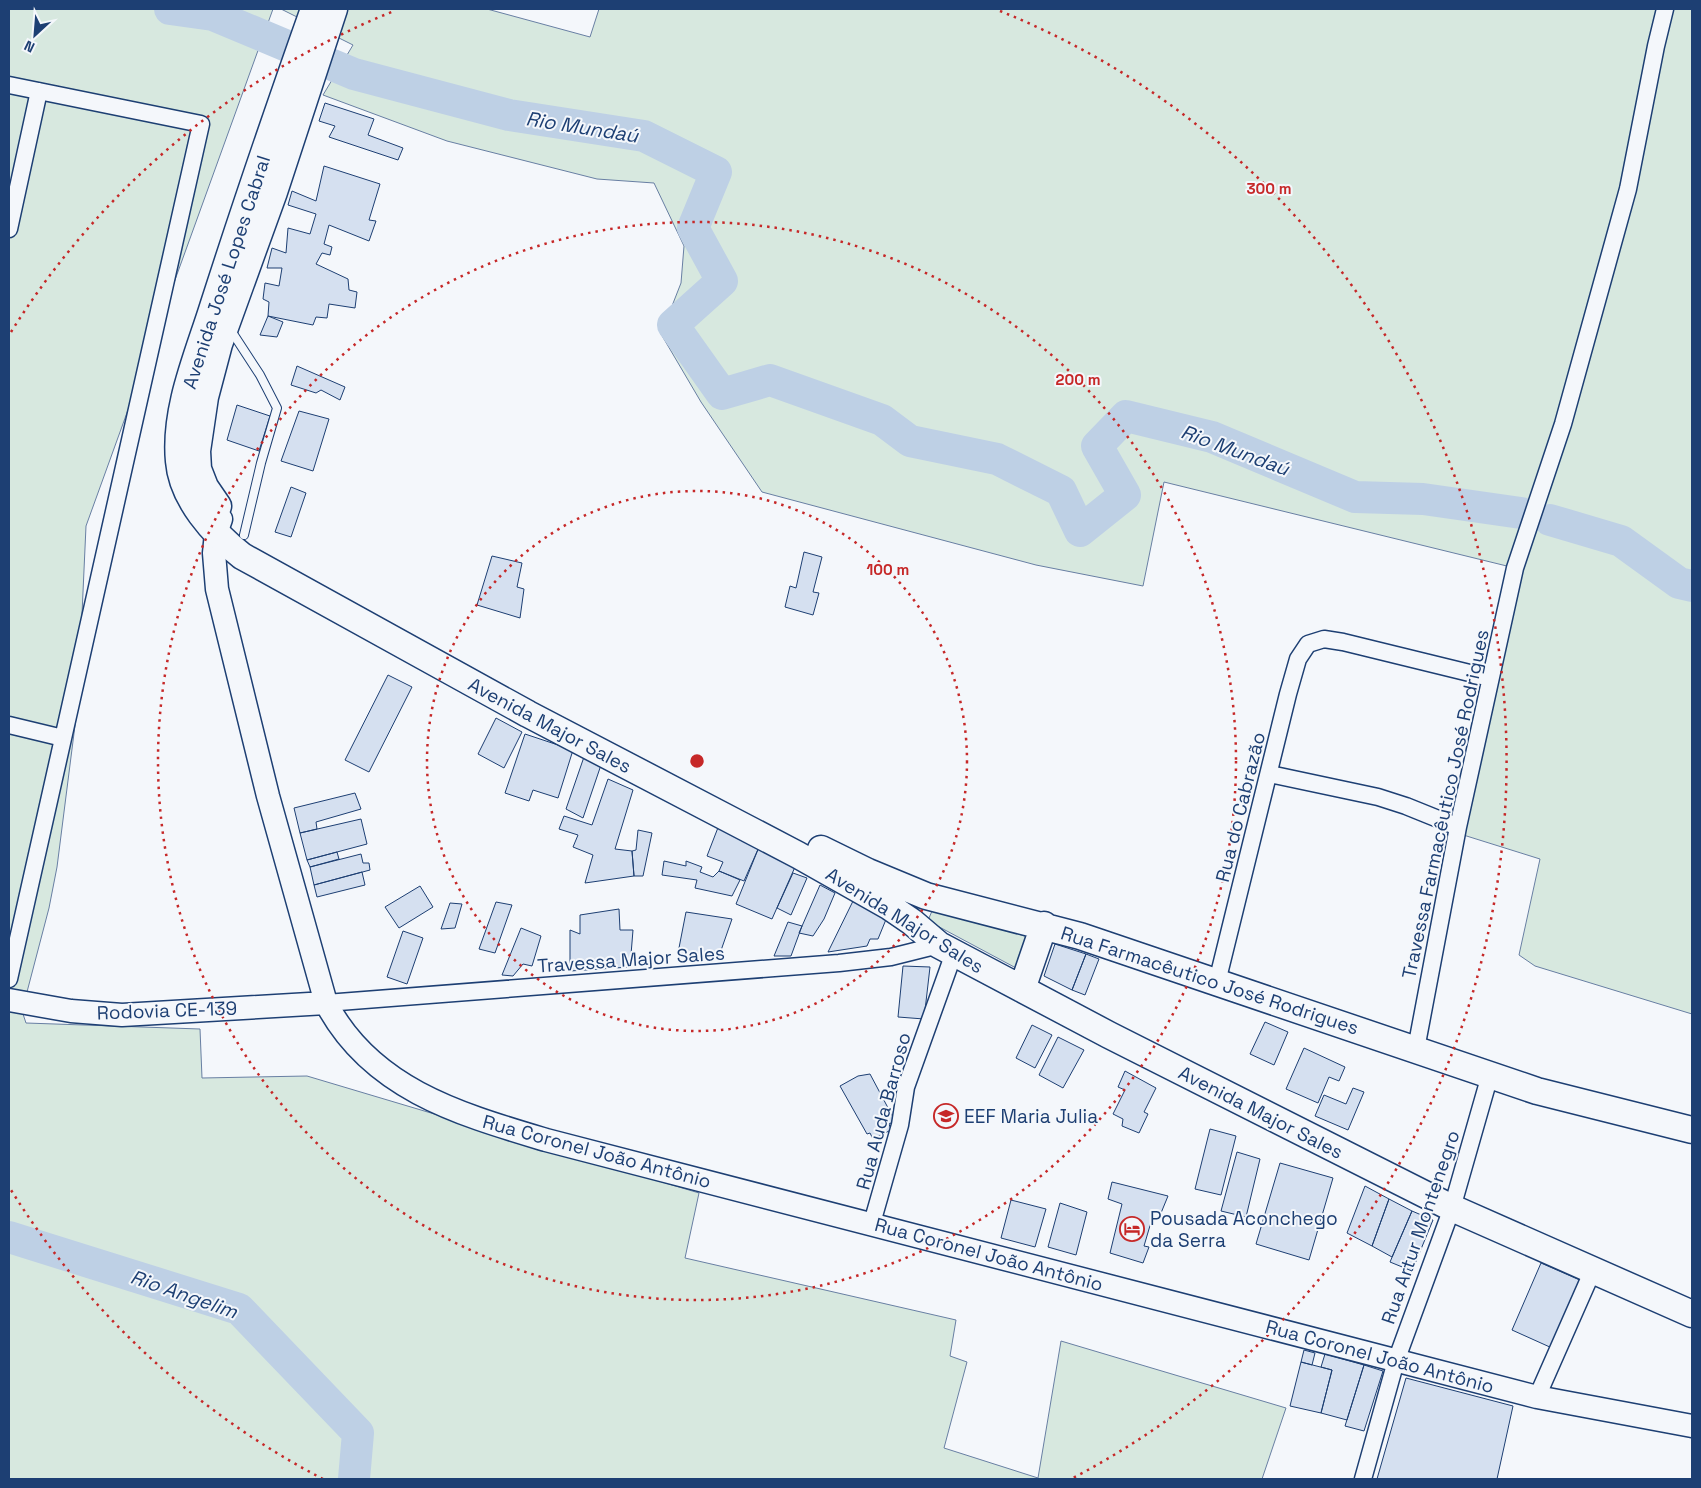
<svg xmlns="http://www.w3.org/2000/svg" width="1701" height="1488" font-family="'Space Grotesk',sans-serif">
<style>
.green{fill:#d7e8df;stroke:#687fa3}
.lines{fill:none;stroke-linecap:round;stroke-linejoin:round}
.river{stroke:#bed0e5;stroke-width:32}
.building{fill:#d5e0f0;stroke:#1d3f73}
.lane-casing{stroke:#1d3f73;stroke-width:10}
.street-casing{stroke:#1d3f73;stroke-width:19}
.secondary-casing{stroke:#1d3f73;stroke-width:25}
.primary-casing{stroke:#1d3f73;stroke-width:29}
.lane{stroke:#f4f7fb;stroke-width:8}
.street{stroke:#f4f7fb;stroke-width:16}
.secondary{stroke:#f4f7fb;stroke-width:22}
.primary{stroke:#f4f7fb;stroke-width:26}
.ring{fill:none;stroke:#c62828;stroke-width:2.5;stroke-dasharray:2.5 5}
.labels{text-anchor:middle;stroke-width:4;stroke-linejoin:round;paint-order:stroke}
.street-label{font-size:19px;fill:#1d3f73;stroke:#f4f7fb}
.poi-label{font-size:19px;fill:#1d3f73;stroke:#f4f7fb;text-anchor:start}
.water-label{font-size:20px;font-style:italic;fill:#1d3f73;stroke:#f4f7fb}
.centre{fill:#c62828;stroke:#f4f7fb;stroke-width:2.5}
.ring-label{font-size:15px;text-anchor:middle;font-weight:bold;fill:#c62828;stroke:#f4f7fb;stroke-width:4;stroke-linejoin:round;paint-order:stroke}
</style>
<rect width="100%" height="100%" fill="#f4f7fb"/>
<path class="green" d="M 9,9 L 273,9 L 86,526 L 78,702 L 57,867 L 49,908 L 22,1011 L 26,1023 L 200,1029 L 202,1078 L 307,1076 L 699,1193 L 685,1258 L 956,1320 L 950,1356 L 967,1362 L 944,1448 L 1038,1478 L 1061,1341 L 1286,1408 L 1262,1479 L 9,1479 Z
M 281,9 L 487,9 L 590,37 L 599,9 L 1692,9 L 1692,1014 L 1535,966 L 1519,955 L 1540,859 L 1457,833 L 1515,568 L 1164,482 L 1143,586 L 1036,565 L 762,492 L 701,402 L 661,334 L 681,283 L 684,246 L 654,183 L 597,179 L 447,141 L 323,95 L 353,45 Z
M 939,910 L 1028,937 L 1016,968 L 930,922 L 929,918 L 932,911 Z"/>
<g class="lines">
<path class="river" d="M 170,9 L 213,15 L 354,74 L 509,115 L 644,136 L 716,172 L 693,228 L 722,281 L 673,325 L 722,394 L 770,380 L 882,420 L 910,441 L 997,459 L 1061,491 L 1080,531 L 1125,495 L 1097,446 L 1126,416 L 1212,437 L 1355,497 L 1423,499 L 1521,513
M 1550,520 L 1621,541 L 1679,583 L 1692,586
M 9,1237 L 239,1309 L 358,1433 L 354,1479"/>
</g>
<path class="building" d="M 325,103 L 374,119 L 368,135 L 403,148 L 398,160 L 329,137 L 335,126 L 319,121 Z
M 324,166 L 380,184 L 369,220 L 376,221 L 369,241 L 329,225 L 324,244 L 332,247 L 330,255 L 322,253 L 316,264 L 348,279 L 349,290 L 357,292 L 355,308 L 329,304 L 327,318 L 316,317 L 313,325 L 268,316 L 269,302 L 263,299 L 265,283 L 279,286 L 282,268 L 267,268 L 272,248 L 286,253 L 288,228 L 310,234 L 316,214 L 288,205 L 292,191 L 316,201 Z
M 268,316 L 283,322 L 277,337 L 260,335 Z
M 297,366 L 345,387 L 340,400 L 321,390 L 316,393 L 291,385 Z
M 237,405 L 270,416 L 259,451 L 227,440 Z
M 299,411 L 329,419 L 313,471 L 281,461 Z
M 291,487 L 306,493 L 291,537 L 275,532 Z
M 804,552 L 822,557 L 813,592 L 819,593 L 813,615 L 785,607 L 790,586 L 796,588 Z
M 492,556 L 522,563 L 517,587 L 524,589 L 520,618 L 477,605 Z
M 388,675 L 412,687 L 369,772 L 345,760 Z
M 496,718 L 522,732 L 504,768 L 478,754 Z
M 525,734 L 573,750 L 558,798 L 533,790 L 529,801 L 505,793 Z
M 585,754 L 602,762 L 583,818 L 566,809 Z
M 608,779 L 633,790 L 615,849 L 632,851 L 634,876 L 585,883 L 593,855 L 573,847 L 578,835 L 559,829 L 564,816 L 592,825 Z
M 355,793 L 361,809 L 316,822 L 317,829 L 300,833 L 294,808 Z
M 361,819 L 367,844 L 307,860 L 300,833 Z
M 719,825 L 759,847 L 744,881 L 719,871 L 723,862 L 707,856 Z
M 638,830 L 652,833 L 643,876 L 634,876 L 632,851 L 636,850 Z
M 759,847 L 795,867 L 772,919 L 736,904 Z
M 337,852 L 339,859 L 310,867 L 307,860 Z
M 361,854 L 363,863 L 369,863 L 370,870 L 314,885 L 310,867 Z
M 664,861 L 686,866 L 686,861 L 702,867 L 700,872 L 713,877 L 719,871 L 740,880 L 732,896 L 695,888 L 697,880 L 662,875 Z
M 362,872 L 365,885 L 317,897 L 314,885 Z
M 793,873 L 807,878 L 791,915 L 777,908 Z
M 820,885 L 835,893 L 824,919 L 813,936 L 799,933 Z
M 420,886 L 433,907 L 399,928 L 385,907 Z
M 854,899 L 887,917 L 878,939 L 870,939 L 867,946 L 828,952 Z
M 496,902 L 512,905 L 495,953 L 479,949 Z
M 450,903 L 462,904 L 455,928 L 441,929 Z
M 619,909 L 620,930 L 633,930 L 630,967 L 570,971 L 570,930 L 580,934 L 580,915 Z
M 686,912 L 732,919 L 718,959 L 678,953 Z
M 788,922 L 802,926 L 791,956 L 774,956 Z
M 521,928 L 541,936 L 532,966 L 523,964 L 513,976 L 502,975 Z
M 403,931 L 423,938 L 407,984 L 387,977 Z
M 1055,944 L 1086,954 L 1072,990 L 1044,976 Z
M 1086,954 L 1099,959 L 1085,995 L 1072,990 Z
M 903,966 L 930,967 L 924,1019 L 898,1017 Z
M 1265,1022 L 1288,1032 L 1274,1065 L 1250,1054 Z
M 1032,1025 L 1052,1035 L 1035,1068 L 1016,1058 Z
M 1058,1037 L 1084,1050 L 1063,1088 L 1039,1075 Z
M 1304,1048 L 1345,1067 L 1339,1081 L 1329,1077 L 1318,1103 L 1286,1089 Z
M 1125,1071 L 1156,1088 L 1144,1112 L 1148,1114 L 1139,1133 L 1122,1126 L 1123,1119 L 1113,1114 L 1125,1090 L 1118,1087 Z
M 870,1074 L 895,1121 L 889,1124 L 891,1130 L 873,1139 L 870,1133 L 867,1134 L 840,1086 L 858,1076 Z
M 1353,1088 L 1364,1092 L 1348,1130 L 1315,1116 L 1324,1095 L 1346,1104 Z
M 1210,1129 L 1236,1136 L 1221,1195 L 1195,1189 Z
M 1237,1152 L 1260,1159 L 1246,1217 L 1221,1211 Z
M 1280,1163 L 1333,1178 L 1309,1260 L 1256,1244 Z
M 1112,1182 L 1168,1196 L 1161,1213 L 1154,1212 L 1144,1246 L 1149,1247 L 1143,1263 L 1110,1253 L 1122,1204 L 1108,1199 Z
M 1365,1186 L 1389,1199 L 1372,1246 L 1347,1233 Z
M 1389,1199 L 1412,1211 L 1392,1257 L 1372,1246 Z
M 1011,1200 L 1046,1209 L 1035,1247 L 1001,1238 Z
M 1060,1203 L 1087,1212 L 1076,1255 L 1048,1247 Z
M 1412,1211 L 1433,1220 L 1412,1271 L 1390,1262 Z
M 1541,1263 L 1582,1281 L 1552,1348 L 1512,1330 Z
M 1304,1350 L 1315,1353 L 1312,1365 L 1301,1362 Z
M 1325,1354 L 1364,1365 L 1347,1420 L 1321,1413 L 1332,1370 L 1321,1367 Z
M 1301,1362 L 1332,1370 L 1321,1413 L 1290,1406 Z
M 1364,1365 L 1383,1371 L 1364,1431 L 1345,1426 Z
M 1406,1378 L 1513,1406 L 1497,1479 L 1377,1479 Z"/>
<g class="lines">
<defs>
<path id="lane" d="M 230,329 L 260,375 L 277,408 L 261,463 L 244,535"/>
<path id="street" d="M 9,85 L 201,124 L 9,979
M 9,229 L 39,91
M 9,725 L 63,738
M 1270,774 L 1378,797 L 1406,806 L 1458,827
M 1217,982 L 1288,694 L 1298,659 L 1308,644 L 1324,639 L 1343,642 L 1490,678
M 326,1003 L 839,963 L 891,957 L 939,945
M 1416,1049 L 1458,827 L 1515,568 L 1563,424 L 1628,189 L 1656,46 L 1665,9
M 872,1223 L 900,1125 L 906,1087 L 954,953
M 1537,1397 L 1593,1270
M 1363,1479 L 1396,1361 L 1452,1208 L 1490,1075"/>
<path id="secondary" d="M 221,519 L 216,533 L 214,553 L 217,589 L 268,796 L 326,1003 C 371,1089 459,1114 546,1140 L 1537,1397 L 1692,1426
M 9,1000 L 71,1011 L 122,1015 L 326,1003"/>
<path id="primary" d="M 314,9 C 279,108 245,207 213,307 C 198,355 174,409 179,461 C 182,499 214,534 242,556 L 528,714 L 798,855 L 890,907 L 912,922 L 939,945 L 1109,1035 L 1452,1208 L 1692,1314
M 218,506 L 205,487 L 198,469 L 197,451 L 205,397 L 219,344 L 274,192 L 334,9
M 821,849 L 868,872 L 926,896 L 1080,936 L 1537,1091 L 1692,1130
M 1022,989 L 1044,925"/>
</defs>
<use href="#lane" class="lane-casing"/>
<use href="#street" class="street-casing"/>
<use href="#secondary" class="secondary-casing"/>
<use href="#primary" class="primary-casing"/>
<use href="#lane" class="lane"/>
<use href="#street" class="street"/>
<use href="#secondary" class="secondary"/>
<use href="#primary" class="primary"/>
</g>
<g class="ring">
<circle cx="697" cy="761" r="270"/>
<circle cx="697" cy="761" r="539"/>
<path d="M323 1479A809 809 0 0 1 11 1190M11 332A809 809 0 0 1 394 11M1000 11A809 809 0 0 1 1071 1479"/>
</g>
<defs>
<symbol id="school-ring" viewBox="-11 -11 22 22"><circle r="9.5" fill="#f4f7fb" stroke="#c62828" stroke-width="1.5"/><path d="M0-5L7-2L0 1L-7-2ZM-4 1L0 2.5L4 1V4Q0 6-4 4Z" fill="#c62828"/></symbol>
<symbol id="hotel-ring" viewBox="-11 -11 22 22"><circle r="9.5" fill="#f4f7fb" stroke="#c62828" stroke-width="1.5"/><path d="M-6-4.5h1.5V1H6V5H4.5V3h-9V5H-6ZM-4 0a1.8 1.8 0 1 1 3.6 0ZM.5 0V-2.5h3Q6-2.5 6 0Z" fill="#c62828"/></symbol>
</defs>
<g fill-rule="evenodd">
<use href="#school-ring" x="932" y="1102" width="28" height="28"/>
<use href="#hotel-ring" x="1118" y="1215" width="28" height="28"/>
</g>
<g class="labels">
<g class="street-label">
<text transform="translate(226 272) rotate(-72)" y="7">Avenida José Lopes Cabral</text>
<text transform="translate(550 725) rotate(28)" y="7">Avenida Major Sales</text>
<text transform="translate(1445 804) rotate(-78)" y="7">Travessa Farmacêutico José Rodrigues</text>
<text transform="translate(1240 807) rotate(-76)" y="7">Rua do Cabrazão</text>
<text transform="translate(905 920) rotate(32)" y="7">Avenida Major Sales</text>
<text transform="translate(631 959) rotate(-4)" y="7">Travessa Major Sales</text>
<text transform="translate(1210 980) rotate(18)" y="7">Rua Farmacêutico José Rodrigues</text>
<text transform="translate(167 1010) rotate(-2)" y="7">Rodovia CE-139</text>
<text transform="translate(883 1111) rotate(-75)" y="7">Rua Auda Barroso</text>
<text transform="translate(1261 1112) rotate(27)" y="7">Avenida Major Sales</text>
<text transform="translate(597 1151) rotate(15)" y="7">Rua Coronel João Antônio</text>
<text transform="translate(1420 1227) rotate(-71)" y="7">Rua Artur Montenegro</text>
<text transform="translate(989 1254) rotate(15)" y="7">Rua Coronel João Antônio</text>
<text transform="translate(1380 1356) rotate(15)" y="7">Rua Coronel João Antônio</text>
</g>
<g class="poi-label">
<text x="964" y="1123">EEF Maria Julia</text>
<text x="1150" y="1225">Pousada Aconchego<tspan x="1150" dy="22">da Serra</tspan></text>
</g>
<g class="water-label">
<text transform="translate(582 127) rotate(9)" y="7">Rio Mundaú</text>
<text transform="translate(1235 450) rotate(20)" y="7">Rio Mundaú</text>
<text transform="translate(184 1294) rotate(19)" y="7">Rio Angelim</text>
</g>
</g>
<circle cx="697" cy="761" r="8" class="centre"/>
<g class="ring-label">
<text x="1269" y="194">300 m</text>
<text x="1078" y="385">200 m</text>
<text x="888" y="575">100 m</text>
</g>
<rect width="1701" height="1488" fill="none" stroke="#1d3f73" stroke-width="20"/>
<g transform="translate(35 35) rotate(206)" stroke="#f4f7fb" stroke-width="4" paint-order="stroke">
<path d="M0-4L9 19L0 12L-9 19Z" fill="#1d3f73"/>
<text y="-8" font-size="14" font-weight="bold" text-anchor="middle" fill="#1d3f73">N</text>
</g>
</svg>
